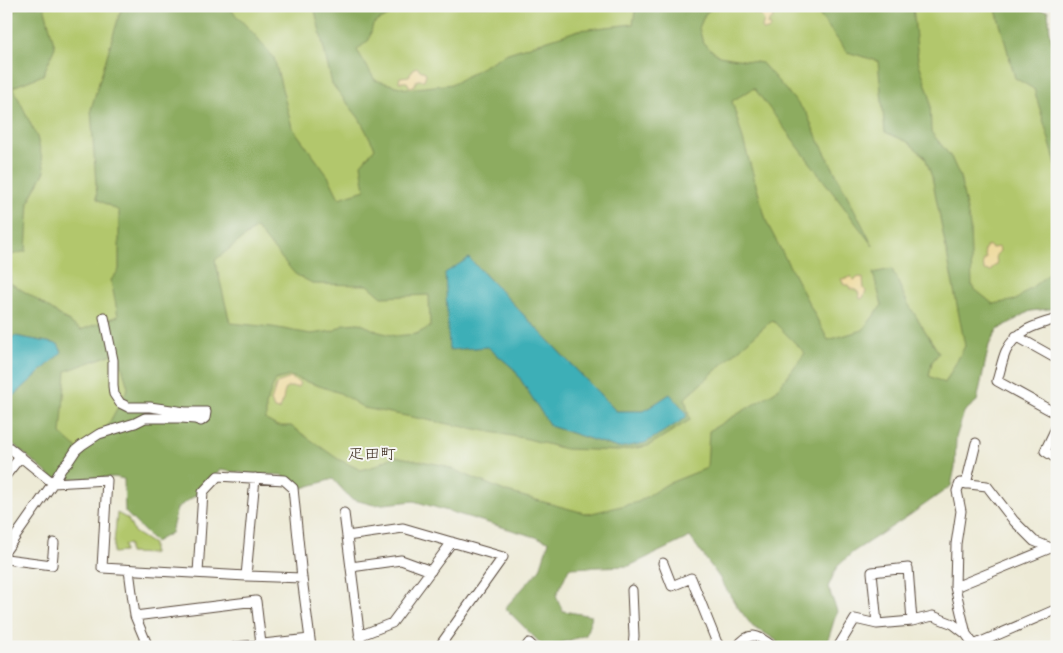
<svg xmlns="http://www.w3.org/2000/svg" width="1063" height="653" font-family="Mynerve,'Klee One',sans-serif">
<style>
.green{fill:#b2c76c;stroke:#767845}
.forest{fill:#8dac60;stroke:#646b3f;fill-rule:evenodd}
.sand{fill:#eeda9e;stroke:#94825e}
.water{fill:#3eafb7;stroke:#3c6c6a}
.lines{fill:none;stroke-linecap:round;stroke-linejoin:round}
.minor-casing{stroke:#56473a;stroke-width:11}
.minor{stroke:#fff;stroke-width:9}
.labels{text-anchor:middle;stroke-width:4;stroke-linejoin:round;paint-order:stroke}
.neighbourhood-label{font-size:16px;fill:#3b2a1e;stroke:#f6f6f2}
</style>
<rect width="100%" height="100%" fill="#f6f6f2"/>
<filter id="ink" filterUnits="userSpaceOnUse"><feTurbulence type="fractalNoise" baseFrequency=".02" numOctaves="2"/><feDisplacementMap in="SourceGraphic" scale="10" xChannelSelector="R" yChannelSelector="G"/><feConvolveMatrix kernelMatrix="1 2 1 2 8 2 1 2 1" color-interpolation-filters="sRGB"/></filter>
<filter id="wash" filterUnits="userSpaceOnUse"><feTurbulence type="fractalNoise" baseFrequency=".0096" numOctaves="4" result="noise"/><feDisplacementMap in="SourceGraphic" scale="20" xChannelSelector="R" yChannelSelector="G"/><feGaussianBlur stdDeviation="1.12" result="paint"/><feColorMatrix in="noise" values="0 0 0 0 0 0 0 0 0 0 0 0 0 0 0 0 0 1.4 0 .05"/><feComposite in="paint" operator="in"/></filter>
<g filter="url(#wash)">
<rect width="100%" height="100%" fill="#edead6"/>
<path class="green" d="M6 6H1022L1023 8 1048 11 1050 33 1057 59V308L1030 311 997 330 989 345 981 379 626 556 260 455 59 478 6 439V256L27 222 29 201 45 171 6 91Z
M117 513 128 519 134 532 153 544V554L129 553V544L124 545V552L113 553Z"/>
<path class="forest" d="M21 6H44L55 47 43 75 13 87 37 137 45 171 29 201 26 251 11 255 10 283 30 295 81 330 118 316 111 280 119 270V211L97 199 91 109 122 6H231L232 11 255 35 274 58 292 127 328 176 339 198 365 190 361 164 375 148 359 118 332 84 314 6H406L373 24 369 40 357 50 375 80 407 89 453 84 505 54 579 30 633 24 636 6H714L705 14 699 28 703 43 719 56 762 63 807 114 815 133 873 246 754 88 732 101 767 223 828 340 863 330 882 305 873 273 892 269 907 302 939 353 932 362 929 376 945 383 965 346 932 177 925 157 908 142 885 132 878 61 847 52 815 9 804 6H913L918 60 930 97 931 132 951 157 960 177 970 226 972 287 993 304 1016 300 1057 267V308L1030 311 997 330 989 345 977 401 964 412 956 438 955 467 951 486 910 515 853 552 837 567 828 587 837 611 828 640 832 647H776L777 641 763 632 753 627 736 605 719 577 690 537 629 566 569 568 556 596 563 611 592 616 586 635 549 647H544L505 608 540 569 549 541 414 501 374 505 351 499 333 479 299 489 282 475 250 474 220 470 196 495 177 508 171 533 155 542 125 512 124 479 115 477 55 480 6 438V403L62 352 58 344 15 336 6 340V18ZM256 228 295 274 314 284 368 285 382 297 429 295 430 327 416 334 395 336 379 332 359 323 345 324 333 331 311 334 272 327 230 323 215 260ZM469 258 616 411H644L670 394 618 448 550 426 514 369 488 347 449 350ZM772 320 805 353 776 391 709 431 707 468 667 484 638 502 588 514 507 492 442 465 394 456 375 466 361 470 338 459 291 426H277L266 420V405L275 380 290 376 340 393 364 408 528 439 565 449 618 451 648 446 690 420 685 398ZM118 352 128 388 106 429 79 450 61 434 66 371Z
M995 6H1022L1023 8 1048 11 1050 33 1057 59V172L1055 160 1034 89 1015 78Z"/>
<path class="sand" d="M752 6C758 6 764 7 770 8L773 19 769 21 768 25 771 26 770 29 764 31 762 28 764 20 760 15 752 12 751 8Z
M417 67 420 70 425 72 426 74 424 80H417L414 86 410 87 407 82H399L400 77 409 76 414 68Z
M988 245 992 248 999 247 1000 251 996 255 997 265 993 267 991 271 984 270 983 261 986 259 984 250Z
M850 276 854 280 859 277 863 278 864 289 866 291 863 298 860 299C859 292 858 290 851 289L848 285H844L841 279 848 278Z
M291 378 300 383 298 387H287C282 394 285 402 279 410L274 409 271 401 277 383Z"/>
<path class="water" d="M469 258 616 411H644L670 394 686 412V418L645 443 618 448 550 426 514 369 488 347 449 350 445 273Z
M15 336 58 344 62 352 6 403V340Z"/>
</g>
<g filter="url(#ink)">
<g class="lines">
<defs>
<path id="minor" d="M1056 6 1057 19
M1057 319C1035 325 1017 330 1006 351 1002 360 1000 372 997 381L1057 414
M1016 336 1057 359
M1057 426 1045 451 1057 459
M6 445 53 483 107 480 102 568 246 576 302 578
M6 475 21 456
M966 484 976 443
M344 513 361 647
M347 536 403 528 503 557 439 647
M6 550 53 483 62 468 68 462 76 450 82 445 99 434 135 423 145 418H181L195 419 201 421 205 418 206 412H185L150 407H128L120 403 114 394 113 386V360L104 317
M6 559 52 565 54 543
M663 563 672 586 691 578 717 643 721 647
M351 567 401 560 431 571
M129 570 135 616 148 647
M198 573 203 492 218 476 284 480 293 488 302 578 311 647
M246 576 255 478
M955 587 1053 547
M632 590 634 636 633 647
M135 616 256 601 261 644
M877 624 872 572 908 568 912 621
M966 634 955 587 956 544 961 511 957 491 960 483 987 486 1014 521 1034 541 1051 548H1057
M359 636 392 623 452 542
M974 645 1057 609
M235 647 310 639
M526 647 529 643 533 647
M737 647C750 630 759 635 773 647
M838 647 855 619 877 624 912 621 933 616 953 624 966 634 974 645V647"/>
</defs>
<use href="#minor" class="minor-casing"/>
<use href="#minor" class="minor"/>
</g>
</g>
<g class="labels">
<g class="neighbourhood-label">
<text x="372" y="459">疋田町</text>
</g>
</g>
<rect width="1063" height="653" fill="none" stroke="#f6f6f2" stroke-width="25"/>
</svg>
